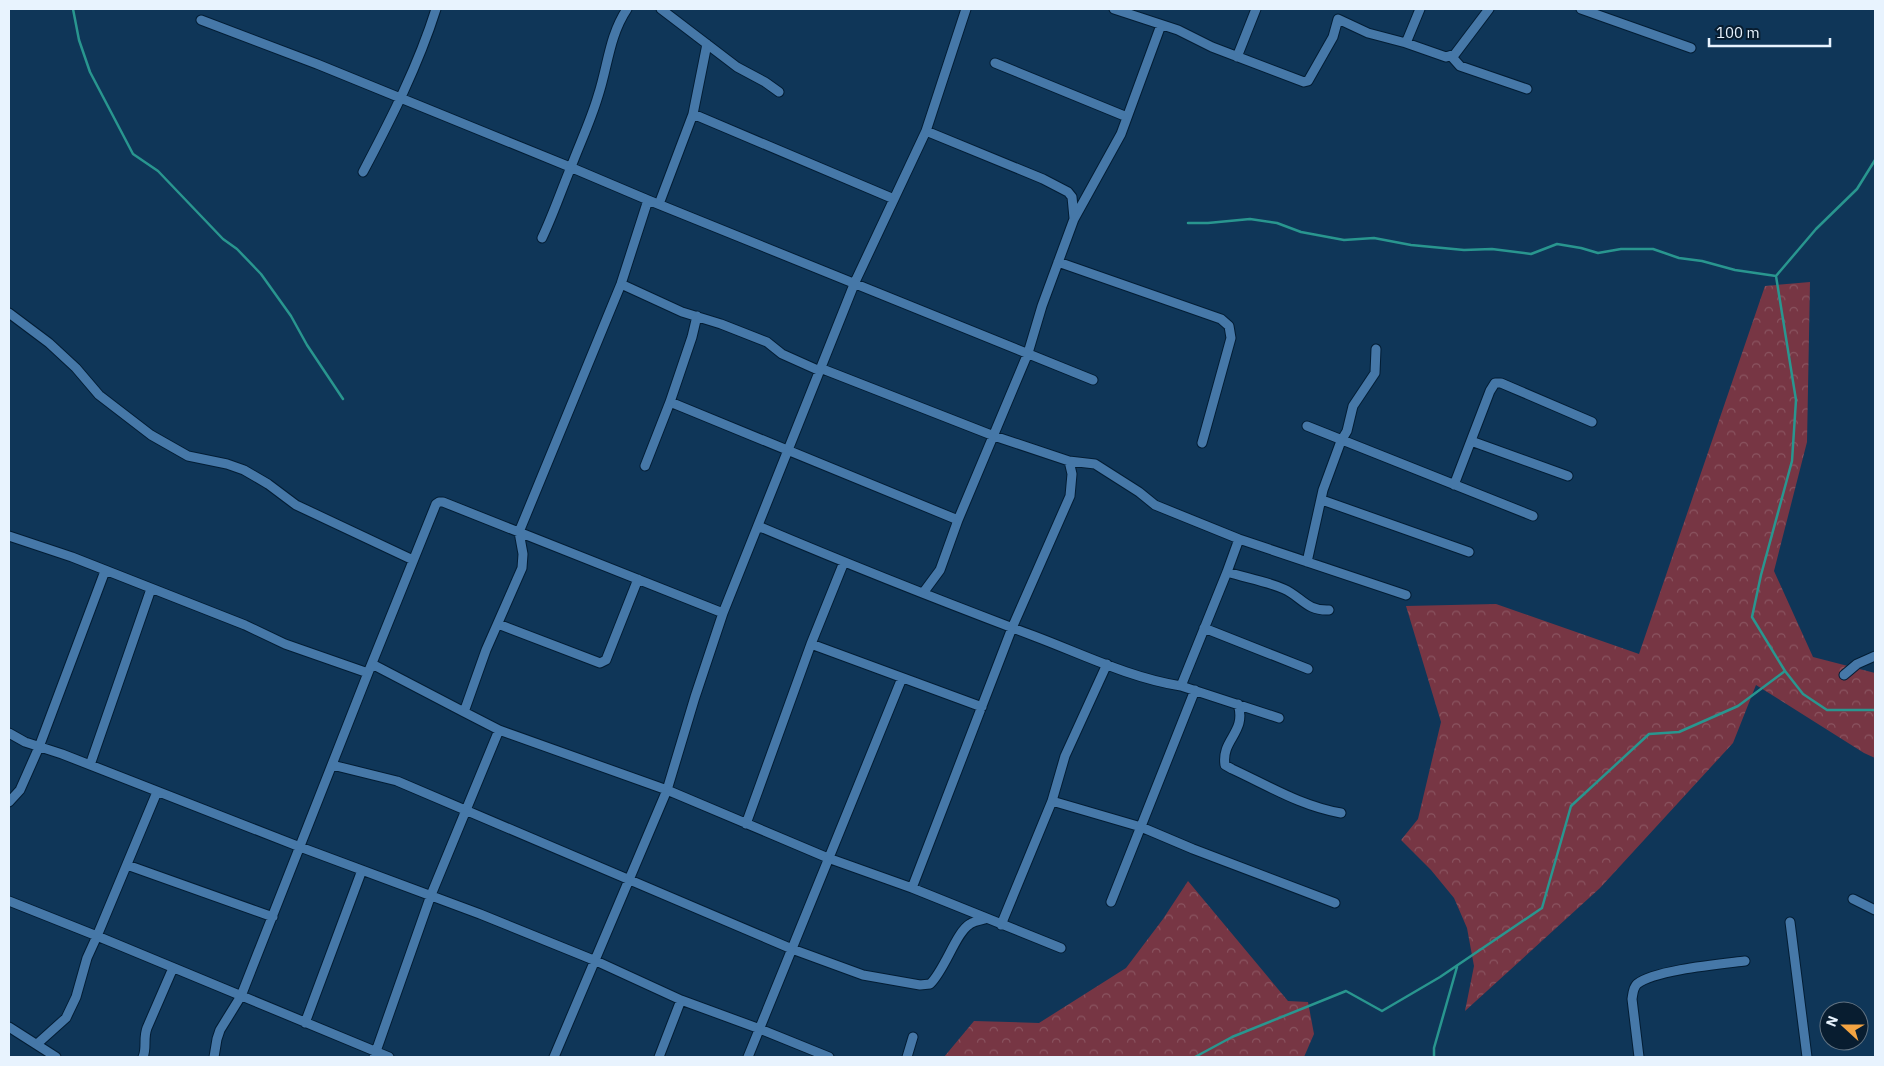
<svg xmlns="http://www.w3.org/2000/svg" width="1884" height="1066" font-family="'IBM Plex Sans',sans-serif">
<style>
.forest{fill:url(#forest-crowns)}
.lines{fill:none;stroke-linecap:round;stroke-linejoin:round}
.stream{stroke:#29968f;stroke-width:2.5}
.minor-casing{stroke:#031d34;stroke-width:11}
.minor{stroke:#4678a8;stroke-width:9}
</style>
<defs>
<pattern id="forest-crowns" width="20" height="18" patternUnits="userSpaceOnUse" patternTransform="scale(1.25)"><rect width="20" height="18" fill="#773644"/><path d="M2 6a3 3 0 1 1 6 0M12 15a3 3 0 1 1 6 0" fill="none" stroke="#8a5460"/></pattern>
</defs>
<rect width="100%" height="100%" fill="#0f3658"/>
<path class="forest" d="M1810 282 1807 442 1774 571 1813 657 1875 673V758L1864 753 1756 685 1733 743 1600 888 1465 1011 1474 966 1467 928 1454 898 1431 870 1401 840 1418 819 1441 722 1406 606 1496 604 1639 654 1765 286Z
M1188 881 1288 1001 1308 1002 1314 1034 1304 1057H944L974 1021 1039 1023 1126 968 1163 919Z"/>
<g class="lines">
<path class="stream" d="M73 9 79 40 90 72 133 154 158 171 223 239 237 249 261 274 291 316 307 345 343 399
M1875 160 1857 189 1816 229 1776 276 1796 400 1792 461 1761 575 1752 617 1785 671 1803 694 1827 710H1875
M1188 223H1208L1250 219 1277 223 1301 232 1344 240 1374 238 1411 245 1464 250 1492 249 1531 254 1557 244 1581 248 1598 253 1621 249H1653L1679 258 1702 261 1735 270 1776 276
M1195 1057 1232 1037 1346 991 1382 1011 1440 977 1542 908 1571 806 1649 734 1679 732 1738 706 1785 671
M1434 1057V1048L1457 967"/>
<defs>
<path id="minor" d="M661 9 737 67 765 82 779 92
M966 9 926 131 855 282 723 613 695 697 667 790 828 858 912 888 1061 948
M1114 9 1178 30 1212 47 1304 82 1308 81 1333 37 1338 19 1368 33 1406 43 1446 57 1455 54 1489 9
M1581 9 1691 48
M201 20 317 64 570 167 648 200 1093 380
M1406 43 1420 9
M1237 57 1256 9
M1452 57 1460 66 1527 89
M995 63 1127 117
M693 114 894 199
M926 131 1043 179 1068 192 1072 197 1074 218
M363 172C391 119 418 66 436 9
M659 204 693 114 707 44
M542 238C553 215 561 191 571 167 580 143 591 120 598 96 608 66 609 36 627 9
M1058 262 1221 319 1229 326 1231 338 1202 443
M621 284 682 312 721 324 767 342 782 354 820 371
M9 313 49 343 76 368 99 395 151 435 188 456 227 464 244 470 268 484 296 505 413 560
M697 316 692 337 670 402 958 520
M820 368 994 436 1069 461 1095 464 1139 492 1155 505 1239 539 1406 595
M1307 426 1533 516
M1471 441 1568 476
M645 466 670 402
M1454 485 1490 391 1495 383H1501L1592 422
M1322 500 1469 552
M758 526C850 565 941 601 1034 636 1082 654 1130 678 1181 686
M9 536 72 557 245 625 285 644 368 673
M1239 539 1227 572 1181 686 1279 718
M1307 562 1323 490 1341 441 1347 431 1353 406 1375 373 1376 349
M1227 572C1246 578 1266 581 1284 589 1302 597 1306 611 1329 610
M923 593 940 570 958 520 1028 353 1042 306 1074 219 1121 134 1161 25
M498 624 600 663 606 660 638 579
M1204 628 1308 669
M811 644 982 707
M372 664 464 712
M1844 675 1857 664 1875 656
M1238 704C1247 733 1221 739 1225 765L1232 769C1269 786 1301 806 1341 813
M499 730 667 790 554 1057
M9 733 25 742 62 754 300 847 480 914 596 961 681 1000 760 1029 829 1057
M90 765 151 589
M332 765 397 781 792 949 863 975 920 985 930 984C945 970 956 932 970 924 974 921 981 920 985 919
M157 792 97 936 389 1057
M1052 801 1141 827 1193 849 1335 903
M9 802 20 790 39 747 105 571
M746 824 811 644 844 562
M127 865 273 917
M912 888 1012 628 1070 496 1072 474 1069 461
M1853 899 1875 910
M9 901 97 936 87 958 76 997 66 1018 37 1044
M1111 902 1195 690
M1790 922 1807 1057
M1001 925 1052 801 1065 756 1107 664
M305 1023 362 870
M9 1027 56 1057
M143 1057C147 1048 143 1038 147 1028L173 968
M214 1057 217 1039 220 1030 241 996 368 673 436 504 439 502H443L723 613
M374 1057 431 895 499 730 464 712 486 650 522 568 523 554 519 532 621 284 648 200
M659 1057 681 1000
M748 1057 902 678
M907 1057 913 1037
M1639 1057 1632 999C1633 993 1633 988 1637 984 1654 970 1721 964 1745 961"/>
</defs>
<use href="#minor" class="minor-casing"/>
<use href="#minor" class="minor"/>
</g>
<rect width="1884" height="1066" fill="none" stroke="#e8f3fe" stroke-width="20"/>
<g transform="translate(1844 1026) rotate(291)"><circle r="24" fill="#081d30" stroke="#627382"/>
<path d="M0-4L9 19L0 12L-9 19Z" fill="#f3a442"/>
<text y="-8" font-size="14" font-weight="bold" text-anchor="middle" fill="#e8f3fe">N</text>
</g>
<path d="M1709 38v8h121v-8" fill="none" stroke="#e8f3fe" stroke-width="2.5"/>
<text x="1716" y="38" font-size="15" fill="#e8f3fe" stroke="#081d30" stroke-width="4" paint-order="stroke">100 m</text>
</svg>
